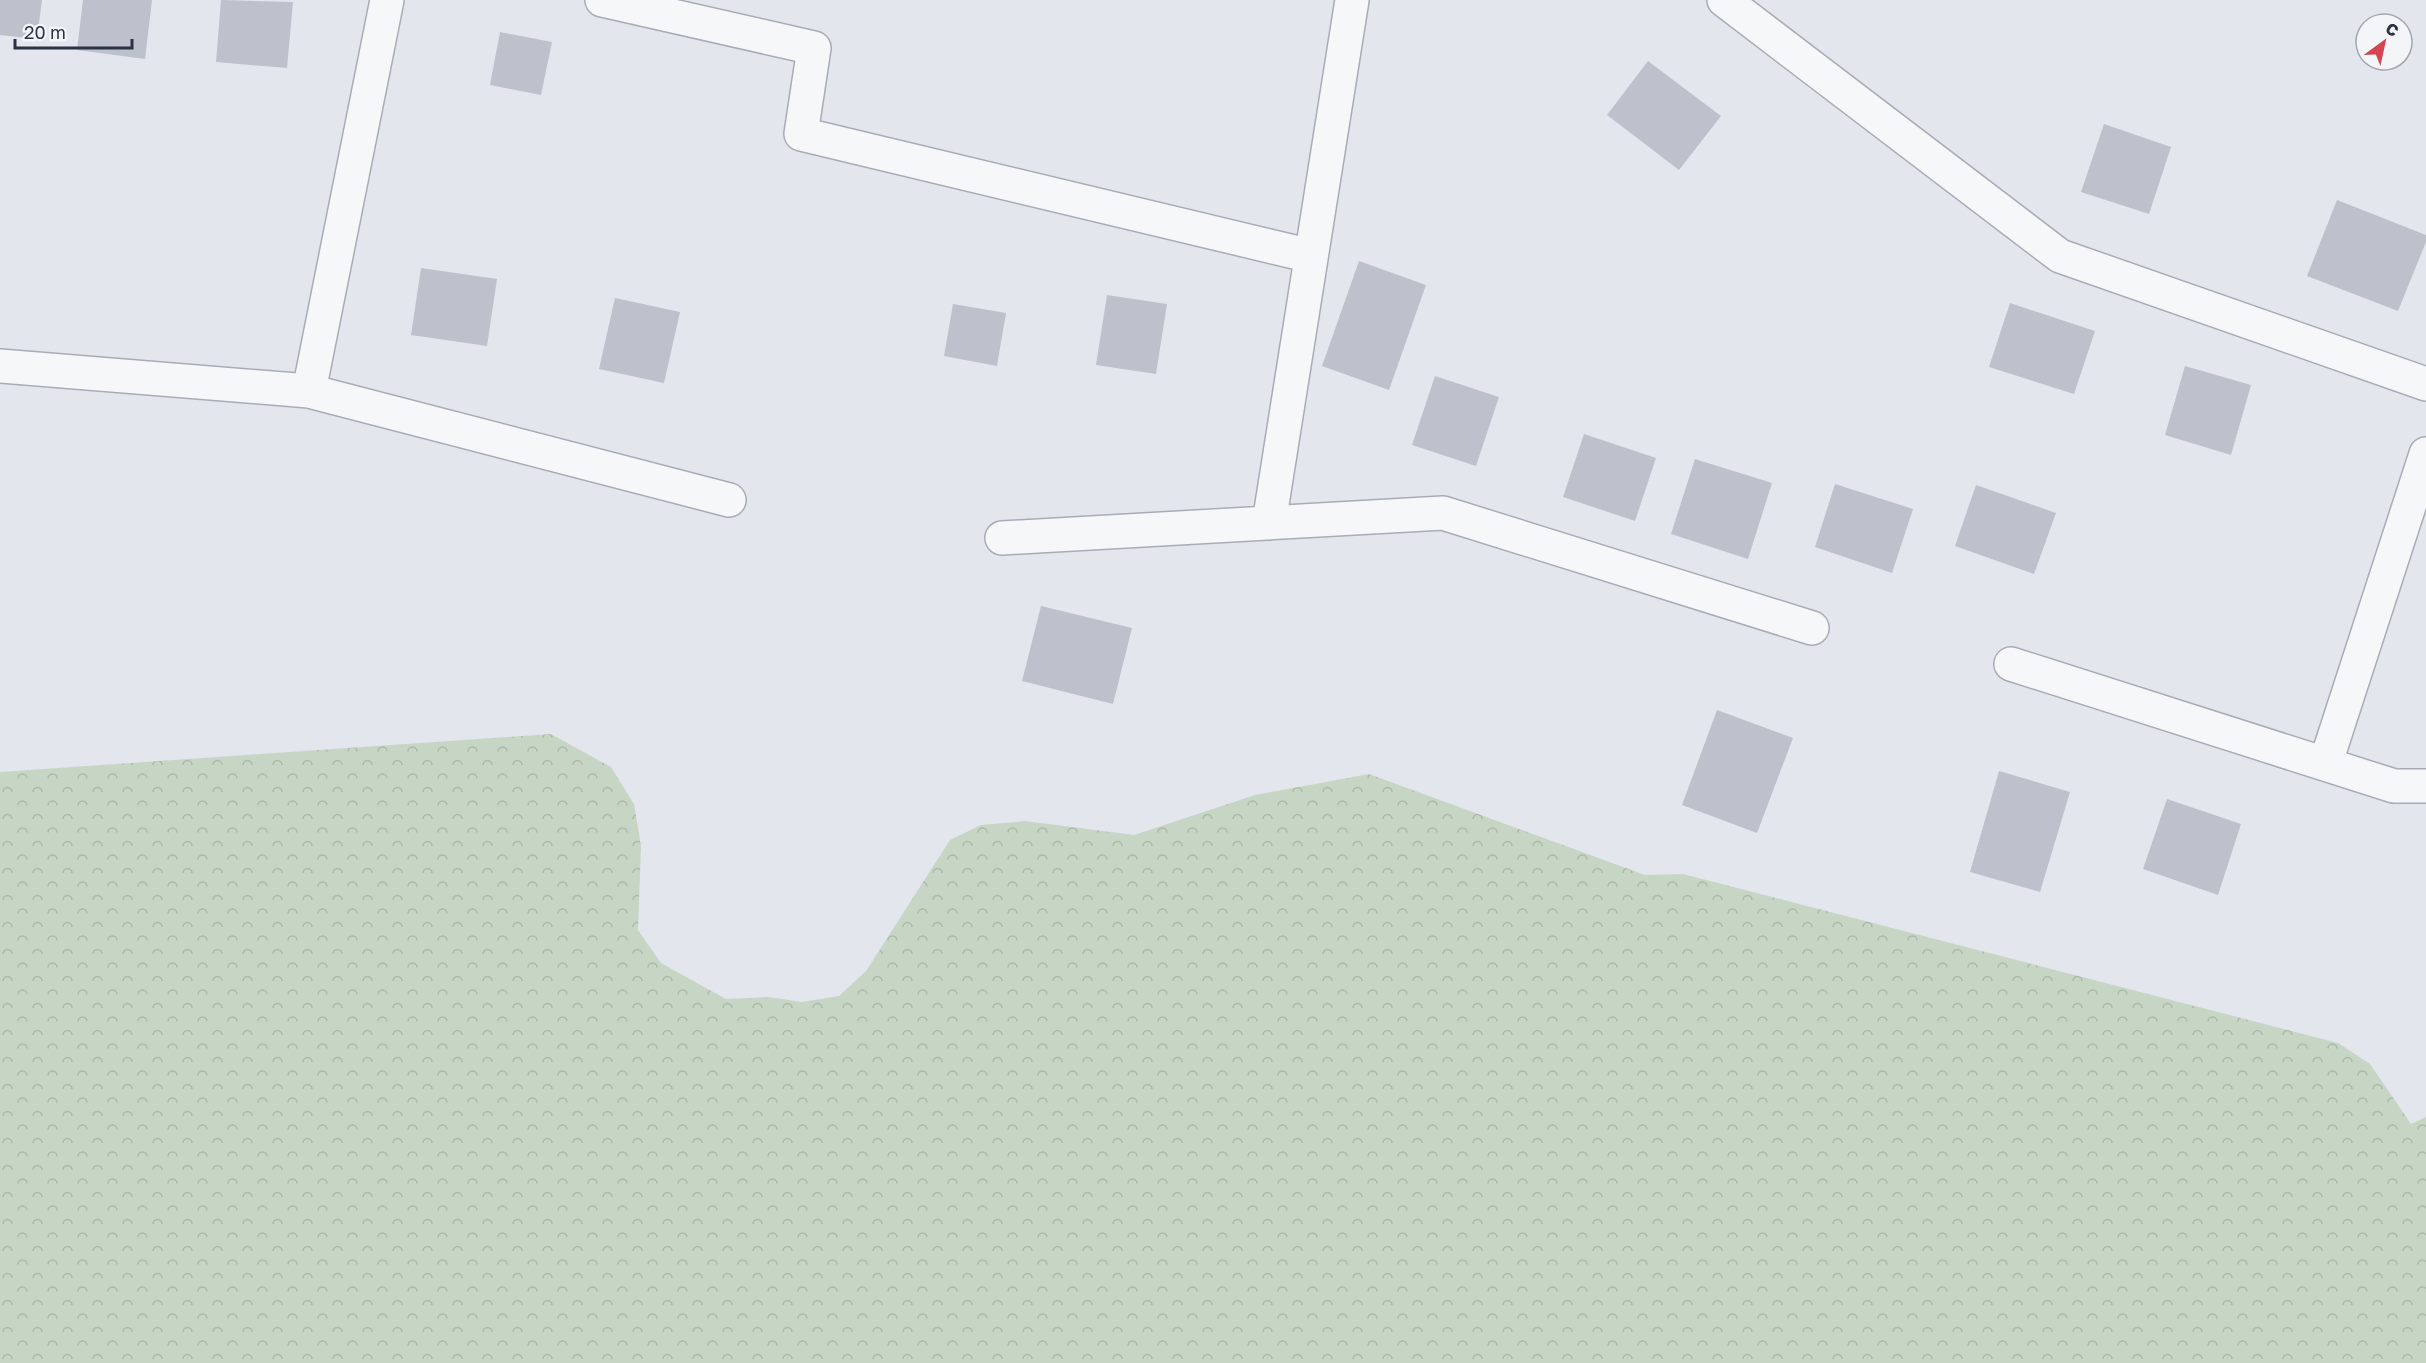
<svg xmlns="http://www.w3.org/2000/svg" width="2426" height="1363" font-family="'Golos Text',sans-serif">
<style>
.forest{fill:url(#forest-crowns)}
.building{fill:#bdc1cc}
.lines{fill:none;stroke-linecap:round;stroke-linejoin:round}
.minor-casing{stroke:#a8acb7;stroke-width:36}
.minor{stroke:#f6f7f9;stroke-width:33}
</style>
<defs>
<pattern id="forest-crowns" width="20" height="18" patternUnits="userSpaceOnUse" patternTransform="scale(1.5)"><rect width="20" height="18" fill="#c7d6c4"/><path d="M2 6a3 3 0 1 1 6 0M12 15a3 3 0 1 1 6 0" fill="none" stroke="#abb8aa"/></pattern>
</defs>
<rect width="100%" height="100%" fill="#e3e6ec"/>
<path class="forest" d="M551 734 611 767 634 804 641 846 638 930 661 963 726 999 768 997 802 1002 839 996 866 971 950 840 981 825 1025 821 1134 835 1255 795 1369 774 1645 875 1683 874 2338 1043 2370 1064 2411 1124 2426 1117V1363H0V772Z"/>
<path class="building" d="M0 0H42L37 39 0 35Z
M83 0H152L145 59 77 50Z
M221 0 293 2 287 68 216 62Z
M500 32 552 42 541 95 490 85Z
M1648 61 1721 116 1679 170 1607 115Z
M2104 124 2171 147 2149 214 2081 192Z
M2337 200 2426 235V242L2398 311 2307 276Z
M1359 261 1426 285 1389 390 1322 366Z
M421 268 497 279 487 346 411 335Z
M1107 295 1167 304 1156 374 1096 365Z
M615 298 680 312 664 383 599 369Z
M2010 303 2095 331 2074 394 1989 367Z
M953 304 1006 313 997 366 944 356Z
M2185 366 2251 385 2231 455 2165 435Z
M1435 376 1499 397 1476 466 1412 445Z
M1584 434 1656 458 1635 521 1563 497Z
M1695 459 1772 483 1748 559 1671 534Z
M1835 484 1913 509 1892 573 1815 547Z
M1976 485 2056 513 2034 574 1955 546Z
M1041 606 1132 628 1113 704 1022 681Z
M1717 710 1793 738 1757 833 1682 805Z
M1999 771 2070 792 2040 892 1970 872Z
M2167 799 2241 824 2218 895 2143 869Z"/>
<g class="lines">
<defs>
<path id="minor" d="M602 0 814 48 801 134 1311 256
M1724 0 2060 256 2426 384
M0 366 309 391 729 500
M309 391 387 0
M1269 523 1352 0
M1002 538 1443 513 1812 628
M2011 664 2394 786H2426
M2326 762 2426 454"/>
</defs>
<use href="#minor" class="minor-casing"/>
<use href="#minor" class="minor"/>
</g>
<g transform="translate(2384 42) rotate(33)"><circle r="28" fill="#f3f5f9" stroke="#a3a7b1" stroke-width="1.5"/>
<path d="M0-4.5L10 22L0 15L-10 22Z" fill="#d44552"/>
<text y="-9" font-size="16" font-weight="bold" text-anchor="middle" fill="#2a3245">С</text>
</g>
<path d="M15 39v9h117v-9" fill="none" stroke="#2a3245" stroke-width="3"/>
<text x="24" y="39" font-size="18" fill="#2a3245" stroke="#f3f5f9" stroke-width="4.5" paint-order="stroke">20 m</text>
</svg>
